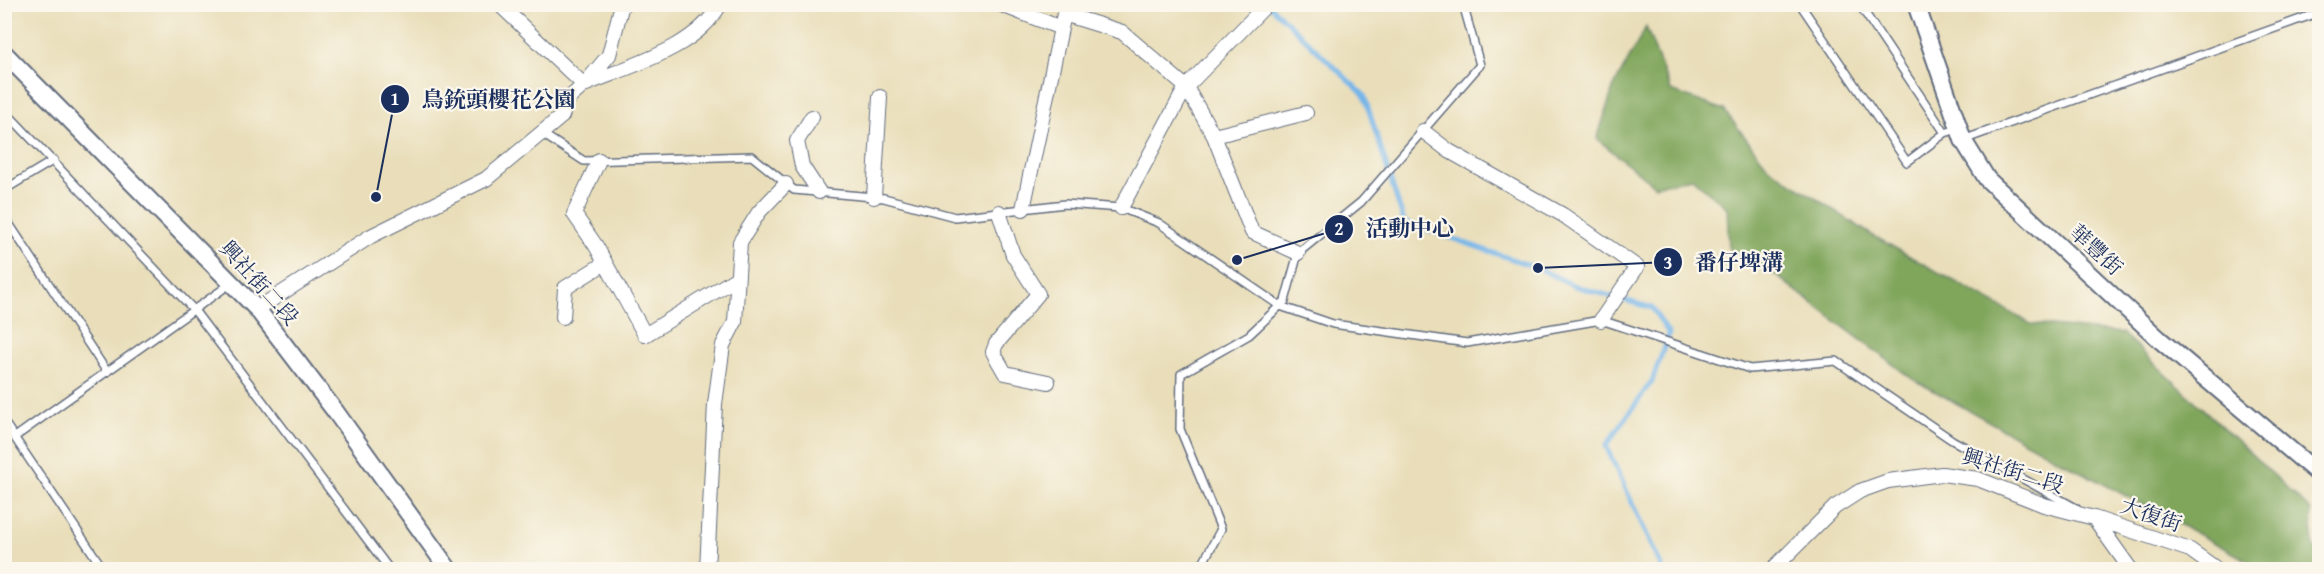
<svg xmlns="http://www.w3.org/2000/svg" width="2324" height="574" font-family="'Gentium Book Plus','Noto Serif TC',serif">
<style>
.forest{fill:#80a65c;stroke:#4e6a5d;stroke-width:1.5}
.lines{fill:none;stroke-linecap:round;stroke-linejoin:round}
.stream{stroke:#75b5e9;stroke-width:5}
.service-casing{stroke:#636c7e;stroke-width:10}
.minor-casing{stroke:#636c7e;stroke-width:16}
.tertiary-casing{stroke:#636c7e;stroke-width:20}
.service{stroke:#fff;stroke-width:7}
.minor{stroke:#fff;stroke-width:14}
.tertiary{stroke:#fff;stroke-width:16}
.labels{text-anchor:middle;stroke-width:4.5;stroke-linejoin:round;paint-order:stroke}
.street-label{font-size:21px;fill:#1b2f5e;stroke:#fbf7ec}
.leader{fill:none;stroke:#1b2f5e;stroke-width:2}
.callout-dot{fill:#1b2f5e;stroke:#fbf7ec;stroke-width:2}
.mark-label{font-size:18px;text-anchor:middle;font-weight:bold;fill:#fff}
.callout-label{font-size:22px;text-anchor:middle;font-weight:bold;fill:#1b2f5e;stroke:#fbf7ec;stroke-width:4.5;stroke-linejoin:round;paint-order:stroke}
</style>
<rect width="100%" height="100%" fill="#fbf7ec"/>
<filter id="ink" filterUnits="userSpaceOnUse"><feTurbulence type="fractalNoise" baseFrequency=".0167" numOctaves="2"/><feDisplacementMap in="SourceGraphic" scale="12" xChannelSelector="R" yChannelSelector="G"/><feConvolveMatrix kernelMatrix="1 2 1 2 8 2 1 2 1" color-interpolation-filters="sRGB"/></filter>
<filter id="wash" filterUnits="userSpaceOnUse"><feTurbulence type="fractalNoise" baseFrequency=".008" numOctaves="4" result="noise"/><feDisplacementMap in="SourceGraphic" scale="24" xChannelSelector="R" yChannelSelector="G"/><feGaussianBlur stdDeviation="1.35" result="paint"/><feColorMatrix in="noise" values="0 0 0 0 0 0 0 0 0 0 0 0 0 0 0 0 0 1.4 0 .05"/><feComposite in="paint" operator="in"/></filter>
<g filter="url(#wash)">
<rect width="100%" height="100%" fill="#e9deb9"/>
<path class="forest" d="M1646 27 1671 91 1724 110 1769 168 1872 235 2031 324 2122 333 2311 510 2313 547 2319 551V569H2263L2051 456 1911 378 1775 275 1729 249 1727 208 1692 178 1655 186 1597 139 1613 88Z"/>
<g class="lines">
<path class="stream" d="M1268 4 1364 95 1404 222 1538 268 1575 286 1652 308 1669 334 1652 381 1606 446 1663 570"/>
</g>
</g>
<g filter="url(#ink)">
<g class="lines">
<defs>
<path id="service" d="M1800 4 1907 162 1945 133 1957 129
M1859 4 1945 133
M4 110 194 310 390 570
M541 133 584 161 752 156 794 190 884 198 955 217 1065 204 1121 208 1159 223 1280 306 1333 324 1467 343 1601 320 1750 369 1836 361 1952 440 2076 508
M1963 140 2320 12
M4 190 54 160
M4 216 107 372
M4 422 104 570
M15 437 230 284
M1199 570 1221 529 1180 429 1181 374 1249 335 1285 301 1298 253 1361 202 1480 65 1463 4"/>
<path id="minor" d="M622 4 609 55 584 85C628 66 697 49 720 4
M999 4 1061 28
M812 117 797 141 802 166 819 192
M1423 131 1449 151 1563 215 1637 267 1601 320
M1214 136 1306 113
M599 160 574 214 596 246 645 335 737 278
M874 197 880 97
M1121 208 1186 87 1267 4
M1023 209 1064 14 1122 32 1186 87 1214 136 1252 232 1298 253
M999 212 1013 255 1038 294 996 344 993 352 1005 373 1048 382
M257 309 371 236 486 179 562 116 567 100 584 85 499 4
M563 317 565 288 605 263
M2094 518 2131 570
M707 570 715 404 723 345 735 322 740 242 759 212 786 184
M1772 570 1835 507 1860 491 1888 481 1942 474 1978 479 2044 505 2094 518 2190 550 2218 570"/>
<path id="tertiary" d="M1916 4 1963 140 1987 179 2159 339 2320 475
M4 53 257 309 335 411 449 570"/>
</defs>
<use href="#service" class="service-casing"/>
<use href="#minor" class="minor-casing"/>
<use href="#tertiary" class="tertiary-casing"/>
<use href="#service" class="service"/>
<use href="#minor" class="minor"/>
<use href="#tertiary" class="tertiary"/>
</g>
</g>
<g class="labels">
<g class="street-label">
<text transform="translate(2096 250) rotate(43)" y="7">華豐街</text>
<text transform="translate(259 283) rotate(48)" y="7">興社街二段</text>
<text transform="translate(2013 471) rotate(17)" y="7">興社街二段</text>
<text transform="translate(2151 515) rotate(19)" y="7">大復街</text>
</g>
</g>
<path class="leader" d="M376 197L395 99M1237 260L1339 229M1538 268L1668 262"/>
<g class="callout-dot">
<circle cx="376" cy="197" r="6"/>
<circle cx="1237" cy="260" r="6"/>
<circle cx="1538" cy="268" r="6"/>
<circle cx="395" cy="99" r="15"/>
<circle cx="1339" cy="229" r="15"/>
<circle cx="1668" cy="262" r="15"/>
</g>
<g class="mark-label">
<text x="395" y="105">1</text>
<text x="1339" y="235">2</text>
<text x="1668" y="269">3</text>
</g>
<g class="callout-label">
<text x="499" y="107">鳥銃頭櫻花公園</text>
<text x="1410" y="236">活動中心</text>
<text x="1739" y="270">番仔埤溝</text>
</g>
<rect width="2324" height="574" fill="none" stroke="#fbf7ec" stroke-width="24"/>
</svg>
